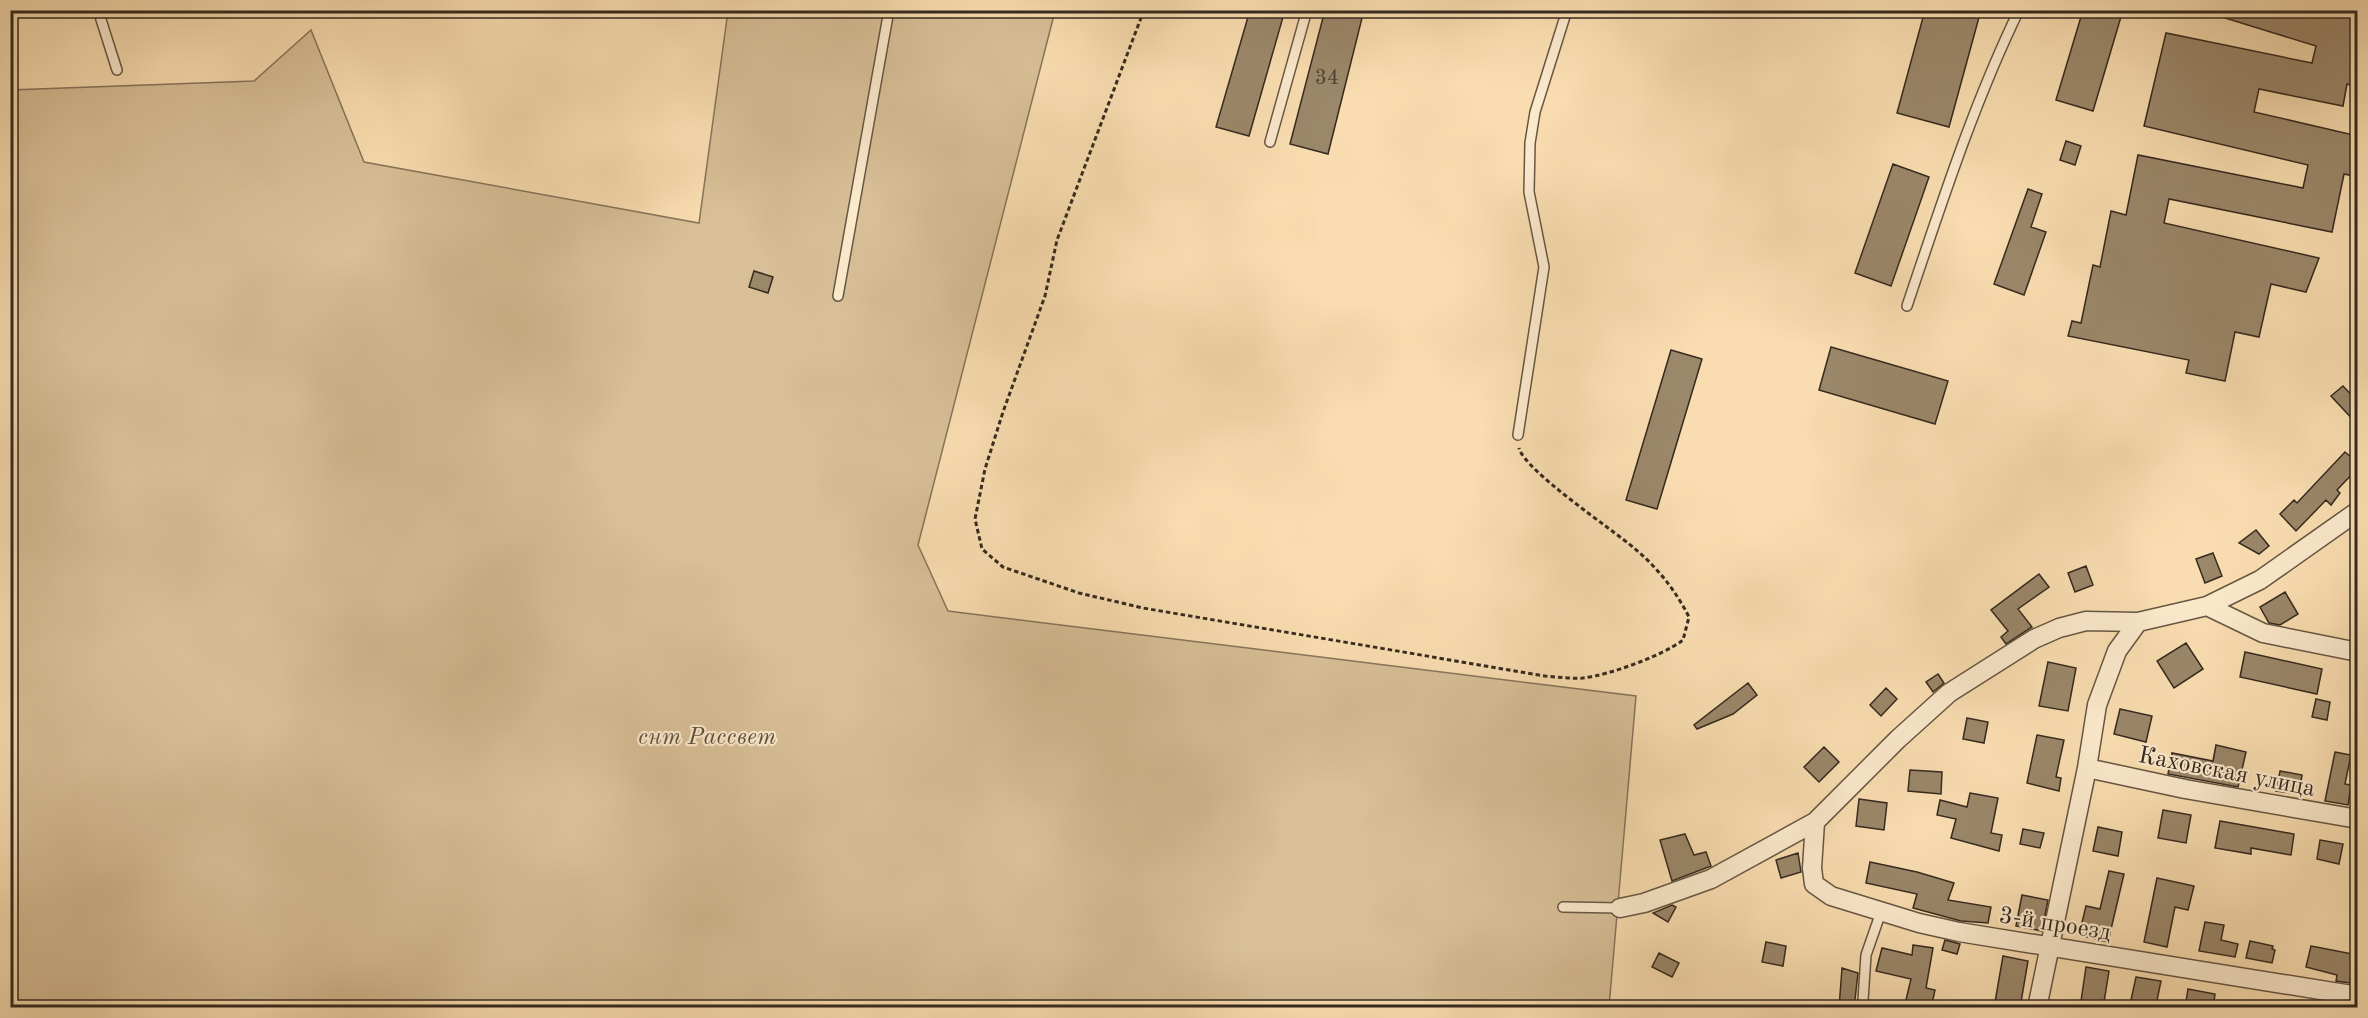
<svg xmlns="http://www.w3.org/2000/svg" width="2368" height="1018" font-family="'Old Standard TT',serif">
<style>
.green{fill:#d8bf97;stroke:#86745b;stroke-width:1.5}
.building{fill:#9b876a;stroke:#352a1f;stroke-width:1.5}
.lines{fill:none;stroke-linecap:round;stroke-linejoin:round}
.service-casing{stroke:#665743;stroke-width:12}
.minor-casing{stroke:#665743;stroke-width:21}
.path{stroke:#352a1f;stroke-width:3;stroke-dasharray:4.5 3;stroke-linecap:butt}
.service{stroke:#fbe9cc;stroke-width:9}
.minor{stroke:#fbe9cc;stroke-width:18}
.labels{text-anchor:middle;stroke-width:4.5;stroke-linejoin:round;paint-order:stroke}
.number-label{font-size:21px;fill:#4e4132}
.park-label{font-size:24px;font-style:italic;fill:#5e4f3d;stroke:#fbe9cc}
.street-label{font-size:24px;fill:#352a1f;stroke:#fbe9cc}
</style>
<rect width="100%" height="100%" fill="#f9ddb0"/>
<filter id="stains"><feTurbulence type="fractalNoise" baseFrequency=".00333" numOctaves="4"/><feColorMatrix values="0 0 0 0 .2 0 0 0 0 .09 0 0 0 0 .02 0 0 0 .5 -.17"/></filter>
<radialGradient id="worn" r=".72"><stop offset=".6" stop-color="#630" stop-opacity="0"/><stop offset="1" stop-color="#630" stop-opacity=".3"/></radialGradient>
<path class="green" d="M728 11H1055L918 545 948 611 1636 696 1609 1007H11L10 90 254 81 311 30 364 162 699 223Z"/>
<path class="building" d="M1250 10H1285L1249 136 1216 127Z
M1325 10H1364L1328 154 1290 144Z
M1925 10H1981L1949 127 1897 113Z
M2083 10H2123L2093 111 2056 100Z
M2212 10 2358 13V87L2347 84 2343 106 2259 89 2254 112 2358 136V177L2344 174 2332 232 2169 199 2164 223 2319 258 2306 292 2271 284 2259 337 2235 332 2225 381 2186 373 2189 360 2068 336 2072 321 2081 323 2093 265 2100 267 2111 211 2126 215 2138 155 2303 188 2308 165 2144 126 2166 33 2312 63 2316 46 2212 14Z
M2066 141 2081 146 2075 165 2060 160Z
M1893 164 1929 177 1891 286 1855 273Z
M2028 189 2042 194 2031 227 2046 232 2024 295 1994 284Z
M754 271 773 277 768 293 749 287Z
M1831 347 1948 381 1935 424 1819 390Z
M1671 350 1702 359 1657 509 1626 500Z
M2343 386 2358 402V425L2331 396Z
M2345 452 2358 463V468L2337 490 2340 493 2331 505 2326 500 2296 531 2280 514 2294 500 2297 503Z
M2256 530 2269 546 2259 554 2239 543Z
M2213 553 2222 576 2205 583 2196 559Z
M2086 566 2093 585 2075 592 2068 573Z
M2039 574 2049 587 2018 609 2032 627 2006 644 2001 637 2008 631 1991 610Z
M2285 592 2298 614 2280 625 2269 623 2260 607Z
M2186 643 2203 669 2174 688 2157 661Z
M2245 652 2322 669 2317 694 2240 677Z
M2048 662 2076 668 2068 711 2039 706Z
M1938 674 1944 683 1933 692 1926 682Z
M1748 683 1757 695 1733 714 1697 729 1694 725Z
M1886 688 1897 699 1881 716 1870 705Z
M2316 699 2330 702 2327 720 2312 717Z
M2120 709 2152 716 2146 742 2114 734Z
M1967 718 1988 722 1984 743 1963 739Z
M2037 735 2064 740 2056 777 2061 778 2059 791 2027 783Z
M2216 745 2246 752 2238 787 2168 774 2172 753 2213 761Z
M1824 747 1839 762 1819 782 1804 767Z
M2335 752 2351 755 2345 784 2351 785 2348 805 2325 801Z
M1910 770 1942 772 1941 794 1908 791Z
M2280 771 2302 775 2299 794 2276 791Z
M1970 793 1998 798 1991 833 2002 835 1999 851 1951 838 1956 819 1937 815 1940 800 1967 807Z
M1859 799 1887 803 1884 830 1856 826Z
M2163 810 2191 815 2186 843 2158 838Z
M2220 821 2294 834 2291 855 2251 848V854L2215 848Z
M2098 827 2122 832 2118 856 2093 851Z
M2023 829 2044 833 2040 848 2020 844Z
M1685 834 1694 855 1706 852 1711 866 1672 881 1660 840Z
M2320 840 2343 844 2339 864 2317 859Z
M1798 853 1801 872 1781 878 1776 860Z
M1870 862 1917 872 1954 883 1948 900 1991 907 1988 923 1961 921 1913 908 1917 894 1866 883Z
M2109 871 2124 874 2108 942 2079 935 2086 906 2100 909Z
M2157 878 2194 886 2188 910 2175 907 2167 947 2144 942Z
M2022 895 2048 900 2042 931 2016 926Z
M1672 905 1676 907 1668 922 1653 913Z
M2205 922 2224 925 2221 940 2238 944 2235 957 2199 951Z
M1945 940 1960 944 1957 954 1942 950Z
M2250 941 2273 946 2272 949 2275 950 2272 963 2246 958Z
M1766 942 1786 946 1783 966 1762 962Z
M1913 945 1933 948 1926 988 1935 990 1931 1008H1904L1911 979 1876 971 1882 948 1912 955Z
M2311 946 2358 955V979L2351 978 2350 983 2336 981 2337 975 2306 967Z
M1659 953 1679 963 1672 977 1652 967Z
M2003 956 2028 961 2020 1008H1994Z
M2086 967 2109 971 2103 1008H2080Z
M1842 968 1858 973 1854 1008H1839Z
M2136 977 2161 981 2156 1005 2131 1000Z
M2188 989 2215 994 2213 1008H2185Z"/>
<g class="lines">
<defs>
<path id="service" d="M98 10 117 70
M1270 142 1307 10
M838 296 889 10
M1907 306C1941 205 1973 105 2019 10
M1518 435 1544 267 1529 192 1530 143 1535 112 1567 10
M1563 907 1620 908
M1863 1000 1866 955 1881 912"/>
<path id="minor" d="M2207 606 2263 633 2358 652
M2087 768 2185 789 2358 819
M1815 822 1812 868 1814 884 1831 896 1919 923 1959 932 2358 996
M1620 908 1644 903 1711 879 1815 822 1898 739 1949 693 2034 639 2059 628 2086 621 2138 622 2207 606 2260 580 2358 511
M2037 1008 2087 768 2097 705 2117 651 2138 622"/>
</defs>
<use href="#service" class="service-casing"/>
<use href="#minor" class="minor-casing"/>
<path class="path" d="M1144 10 1057 240 1045 296 1003 412 985 469 975 519 982 549 1003 567 1079 593 1143 608 1545 676C1558 677 1571 679 1583 678 1609 675 1662 656 1683 640L1689 617C1676 591 1657 567 1634 548 1612 529 1525 471 1519 448"/>
<use href="#service" class="service"/>
<use href="#minor" class="minor"/>
</g>
<g class="labels">
<g class="number-label">
<text x="1327" y="84">34</text>
</g>
<g class="park-label">
<text x="707" y="744">снт Рассвет</text>
</g>
<g class="street-label">
<text transform="translate(2227 771) rotate(11)" y="8">Каховская улица</text>
<text transform="translate(2055 923) rotate(9)" y="8">3-й проезд</text>
</g>
</g>
<rect width="2368" height="1018" fill="none" stroke="#f9ddb0" stroke-width="36"/>
<rect x="12" y="12" width="2344" height="994" fill="none" stroke="#352a1f" stroke-width="3"/>
<rect x="18" y="18" width="2332" height="982" fill="none" stroke="#352a1f" stroke-width="1.5"/>
<rect width="100%" height="100%" filter="url(#stains)"/>
<rect width="100%" height="100%" fill="url(#worn)"/>
</svg>
